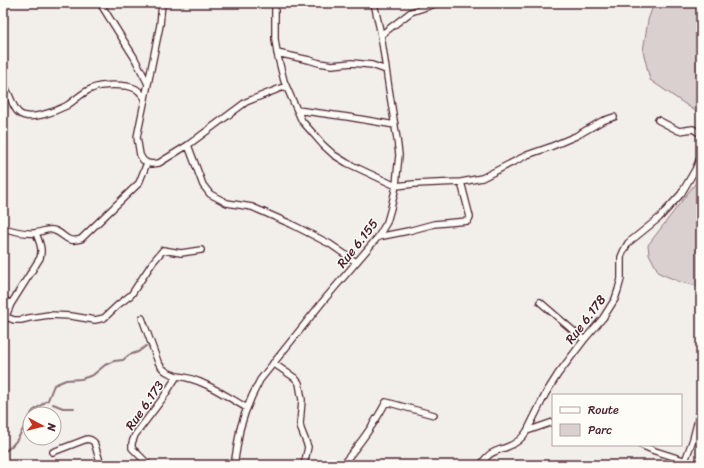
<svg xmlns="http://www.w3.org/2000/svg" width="704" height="468" font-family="Sriracha,sans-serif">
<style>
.green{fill:#d9d0cf;stroke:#92787d}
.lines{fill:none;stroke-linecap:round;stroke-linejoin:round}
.stream{stroke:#8b6f75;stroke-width:2}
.street-casing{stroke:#4a1f2b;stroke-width:8}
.street{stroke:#fdfcf7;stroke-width:5.5}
.labels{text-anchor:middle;stroke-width:3;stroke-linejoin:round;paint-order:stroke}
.street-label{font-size:13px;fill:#4a1f2b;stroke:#fdfcf7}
</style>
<rect width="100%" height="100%" fill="#f2efeb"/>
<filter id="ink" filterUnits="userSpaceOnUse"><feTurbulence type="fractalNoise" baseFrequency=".025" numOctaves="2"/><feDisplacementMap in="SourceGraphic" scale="8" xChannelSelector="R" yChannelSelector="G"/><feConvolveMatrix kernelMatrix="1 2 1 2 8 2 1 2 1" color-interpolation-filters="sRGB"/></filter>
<g filter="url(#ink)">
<path class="green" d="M654 3H701V115L650 80 643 51 648 20Z
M701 176V287L680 282 659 273 649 254 648 245Z"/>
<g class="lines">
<path class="stream" d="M53 404 63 408H74
M31 414 33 411 48 400 54 385 66 380 81 379 93 375 105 365 114 361 123 360 129 355 138 352 146 346
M3 452C18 445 22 429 30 416"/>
<defs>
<path id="street" d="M100 3 134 57 148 84 137 137 140 155 143 160 147 163 152 164 159 163 188 145 246 102 286 86
M275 3V39L277 53 284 81 291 97 302 121 310 130 323 145 334 155 347 163 396 186 414 184 461 182 482 178 527 155 550 147 576 136 602 121 614 117
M381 35 411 12 438 3
M277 53 309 60 319 63 332 65 352 63 372 65 386 70
M148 84 160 25 162 3
M3 87 6 89C11 96 12 107 19 113 29 122 56 111 66 106 75 101 81 93 91 89 100 84 127 84 136 89 140 91 142 95 145 98
M297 110 348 117 395 125
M658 120 679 131 693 129 701 134
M188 145 203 185 210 194 227 203 252 207 291 224 330 244 356 262
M3 228C13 231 24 234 34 233 41 233 46 228 53 230 65 233 65 244 81 239L139 183 147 163
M378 237 408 231 434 224 468 221 470 217 461 182
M3 299 11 304
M540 302 584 340
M6 317 14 320H21L29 318 49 315 71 316 95 320 104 318 119 304 131 295 153 262 163 250 181 253 201 250
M142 318 158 362C163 371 168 373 177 376L163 398 135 435 132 443V448L149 465
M3 323 11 304 40 258C43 248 39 242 36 233
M273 363 295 378 299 383 302 400 300 424 301 429 308 447 304 465
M177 376C201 378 226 396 247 408
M527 431 553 422
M641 445 655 451 699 465
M53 452 87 439 91 440 94 442 101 465
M685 461 693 439 701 408
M234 465 240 429 245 413 252 396 260 380 324 300 378 237 387 222 391 208 396 186 397 174 399 155 397 139 389 89 381 35 374 3
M342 465C359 445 374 425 386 402L434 415
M481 465C483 462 484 459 487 457 492 451 500 450 507 447 515 444 522 439 527 431L546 393 558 374 584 340 603 318 615 299 618 290 621 279V257L624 250 628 243 659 218 681 194 695 170 701 156"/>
</defs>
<use href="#street" class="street-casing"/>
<use href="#street" class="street"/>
</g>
</g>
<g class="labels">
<g class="street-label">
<text transform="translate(357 243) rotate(-52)" y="5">Rue 6.155</text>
<text transform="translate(585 319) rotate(-53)" y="5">Rue 6.178</text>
<text transform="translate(144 405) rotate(-55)" y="5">Rue 6.173</text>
</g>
</g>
<rect width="704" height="468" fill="none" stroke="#fdfcf7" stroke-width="16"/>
<rect x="8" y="8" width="688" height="452" fill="none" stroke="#4a1f2b" stroke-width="1.5" filter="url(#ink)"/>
<rect x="552" y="394" width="130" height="52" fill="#fdfcf7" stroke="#b5a4a5"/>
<rect x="560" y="407" width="20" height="6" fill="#fdfcf7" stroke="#b5a4a5"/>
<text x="588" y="414" font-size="12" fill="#4a1f2b">Route</text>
<rect x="560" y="424" width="20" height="12" fill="#d9d0cf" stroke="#b5a4a5"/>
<text x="588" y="434" font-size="12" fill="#4a1f2b">Parc</text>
<g transform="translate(42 426) rotate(97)"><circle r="19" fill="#fdfcf7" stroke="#b5a4a5"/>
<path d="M0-3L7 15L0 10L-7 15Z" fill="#c8321e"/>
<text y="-6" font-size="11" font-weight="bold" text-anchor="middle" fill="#4a1f2b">N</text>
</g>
</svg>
